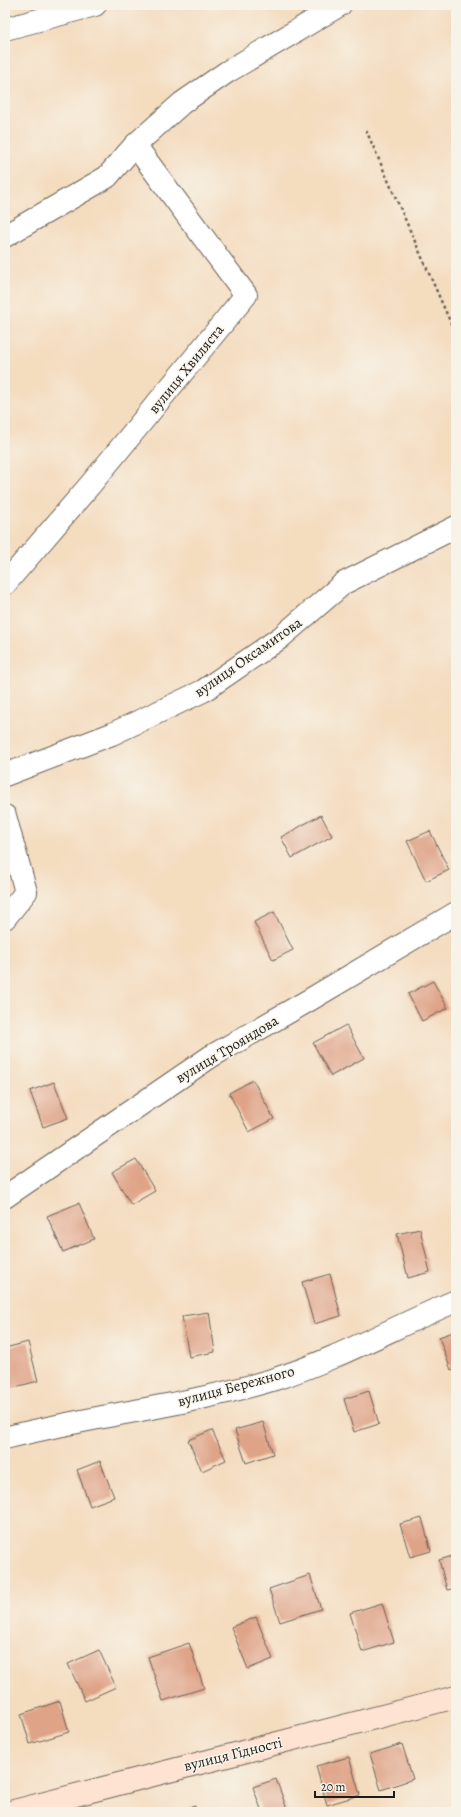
<svg xmlns="http://www.w3.org/2000/svg" width="461" height="1817" font-family="Alegreya,serif">
<style>
.building{fill:#dfa388}
.lines{fill:none;stroke-linecap:round;stroke-linejoin:round}
.street-casing{stroke:#685f55;stroke-width:24}
.secondary-casing{stroke:#685f55;stroke-width:24}
.path{stroke:#685f55;stroke-width:2.5;stroke-dasharray:3 3;stroke-linecap:butt}
.street{stroke:#fff;stroke-width:22}
.secondary{stroke:#fee3d2;stroke-width:22}
.labels{text-anchor:middle;stroke-width:3;stroke-linejoin:round;paint-order:stroke}
.street-label{font-size:15px;fill:#1c1c1c;stroke:#f7f3e8}
</style>
<rect width="100%" height="100%" fill="#f7f3e8"/>
<filter id="ink" filterUnits="userSpaceOnUse"><feTurbulence type="fractalNoise" baseFrequency=".025" numOctaves="2"/><feDisplacementMap in="SourceGraphic" scale="8" xChannelSelector="R" yChannelSelector="G"/><feConvolveMatrix kernelMatrix="1 2 1 2 8 2 1 2 1" color-interpolation-filters="sRGB"/></filter>
<filter id="wash" filterUnits="userSpaceOnUse"><feTurbulence type="fractalNoise" baseFrequency=".012" numOctaves="4" result="noise"/><feDisplacementMap in="SourceGraphic" scale="16" xChannelSelector="R" yChannelSelector="G"/><feGaussianBlur stdDeviation="0.9" result="paint"/><feColorMatrix in="noise" values="0 0 0 0 0 0 0 0 0 0 0 0 0 0 0 0 0 1.4 0 .05"/><feComposite in="paint" operator="in"/></filter>
<g filter="url(#wash)">
<rect width="100%" height="100%" fill="#f4dcbf"/>
<g id="blocks">
<path class="building" d="M321 815 332 836 292 858 281 837Z
M430 831 449 870 426 881 407 841Z
M274 912 293 950 273 960 254 922Z
M433 981 448 1008 422 1021 408 994Z
M346 1025 364 1058 331 1076 313 1043Z
M253 1080 274 1119 249 1132 229 1093Z
M54 1082 68 1118 43 1127 30 1091Z
M136 1159 155 1191 131 1205 112 1172Z
M79 1203 94 1239 63 1252 47 1216Z
M420 1229 430 1272 408 1278 397 1234Z
M330 1274 341 1316 314 1324 302 1282Z
M209 1312 215 1352 189 1357 182 1316Z
M456 1331V1368L451 1370 439 1337Z
M28 1342 38 1381 8 1389 5 1377V1348Z
M369 1391 379 1424 354 1432 344 1399Z
M263 1422 273 1454 246 1463 235 1430Z
M212 1430 226 1460 202 1471 188 1440Z
M100 1461 114 1497 90 1506 77 1470Z
M422 1518 431 1551 410 1557 400 1524Z
M456 1555V1588L447 1590 439 1560Z
M310 1575 321 1609 280 1622 269 1589Z
M382 1603 394 1642 362 1652 350 1613Z
M256 1617 273 1659 248 1669 231 1627Z
M189 1643 204 1688 163 1701 148 1657Z
M99 1650 116 1687 85 1701 68 1664Z
M60 1701 69 1732 30 1744 21 1714Z
M402 1744 413 1779 381 1790 370 1754Z
M349 1757 360 1795 327 1805 316 1766Z
M276 1779 288 1812H262L253 1787Z
M195 1806 196 1812H175Z"/>
</g>
</g>
<g filter="url(#ink)">
<use href="#blocks" fill-opacity="0" stroke="#685f55" stroke-width="1"/>
<g class="lines">
<defs>
<path id="street" d="M5 29 95 5
M5 236 107 177 135 145 182 103 227 72 340 5
M5 584 90 485 246 295 135 145
M5 775 112 734 203 691 280 638 344 583 456 527
M5 816 26 892 5 918
M5 1197 210 1057 306 1002 456 913
M5 1438C94 1415 187 1406 275 1379 338 1359 396 1326 456 1301"/>
<path id="secondary" d="M10 1812 456 1697"/>
</defs>
<use href="#street" class="street-casing"/>
<use href="#secondary" class="secondary-casing"/>
<path class="path" d="M366 130 456 335"/>
<use href="#street" class="street"/>
<use href="#secondary" class="secondary"/>
</g>
</g>
<g class="labels">
<g class="street-label">
<text transform="translate(186 369) rotate(-51)" y="5">вулиця Хвиляста</text>
<text transform="translate(248 657) rotate(-35)" y="5">вулиця Оксамитова</text>
<text transform="translate(227 1049) rotate(-31)" y="5">вулиця Трояндова</text>
<text transform="translate(236 1386) rotate(-15)" y="5">вулиця Бережного</text>
<text transform="translate(233 1754) rotate(-14)" y="5">вулиця Гідності</text>
</g>
</g>
<rect width="461" height="1817" fill="none" stroke="#f7f3e8" stroke-width="20"/>
<path d="M315 1791v6h79v-6" fill="none" stroke="#1c1c1c" stroke-width="2"/>
<text x="321" y="1791" font-size="12" fill="#1c1c1c" stroke="#f7f3e8" stroke-width="3" paint-order="stroke">20 m</text>
</svg>
